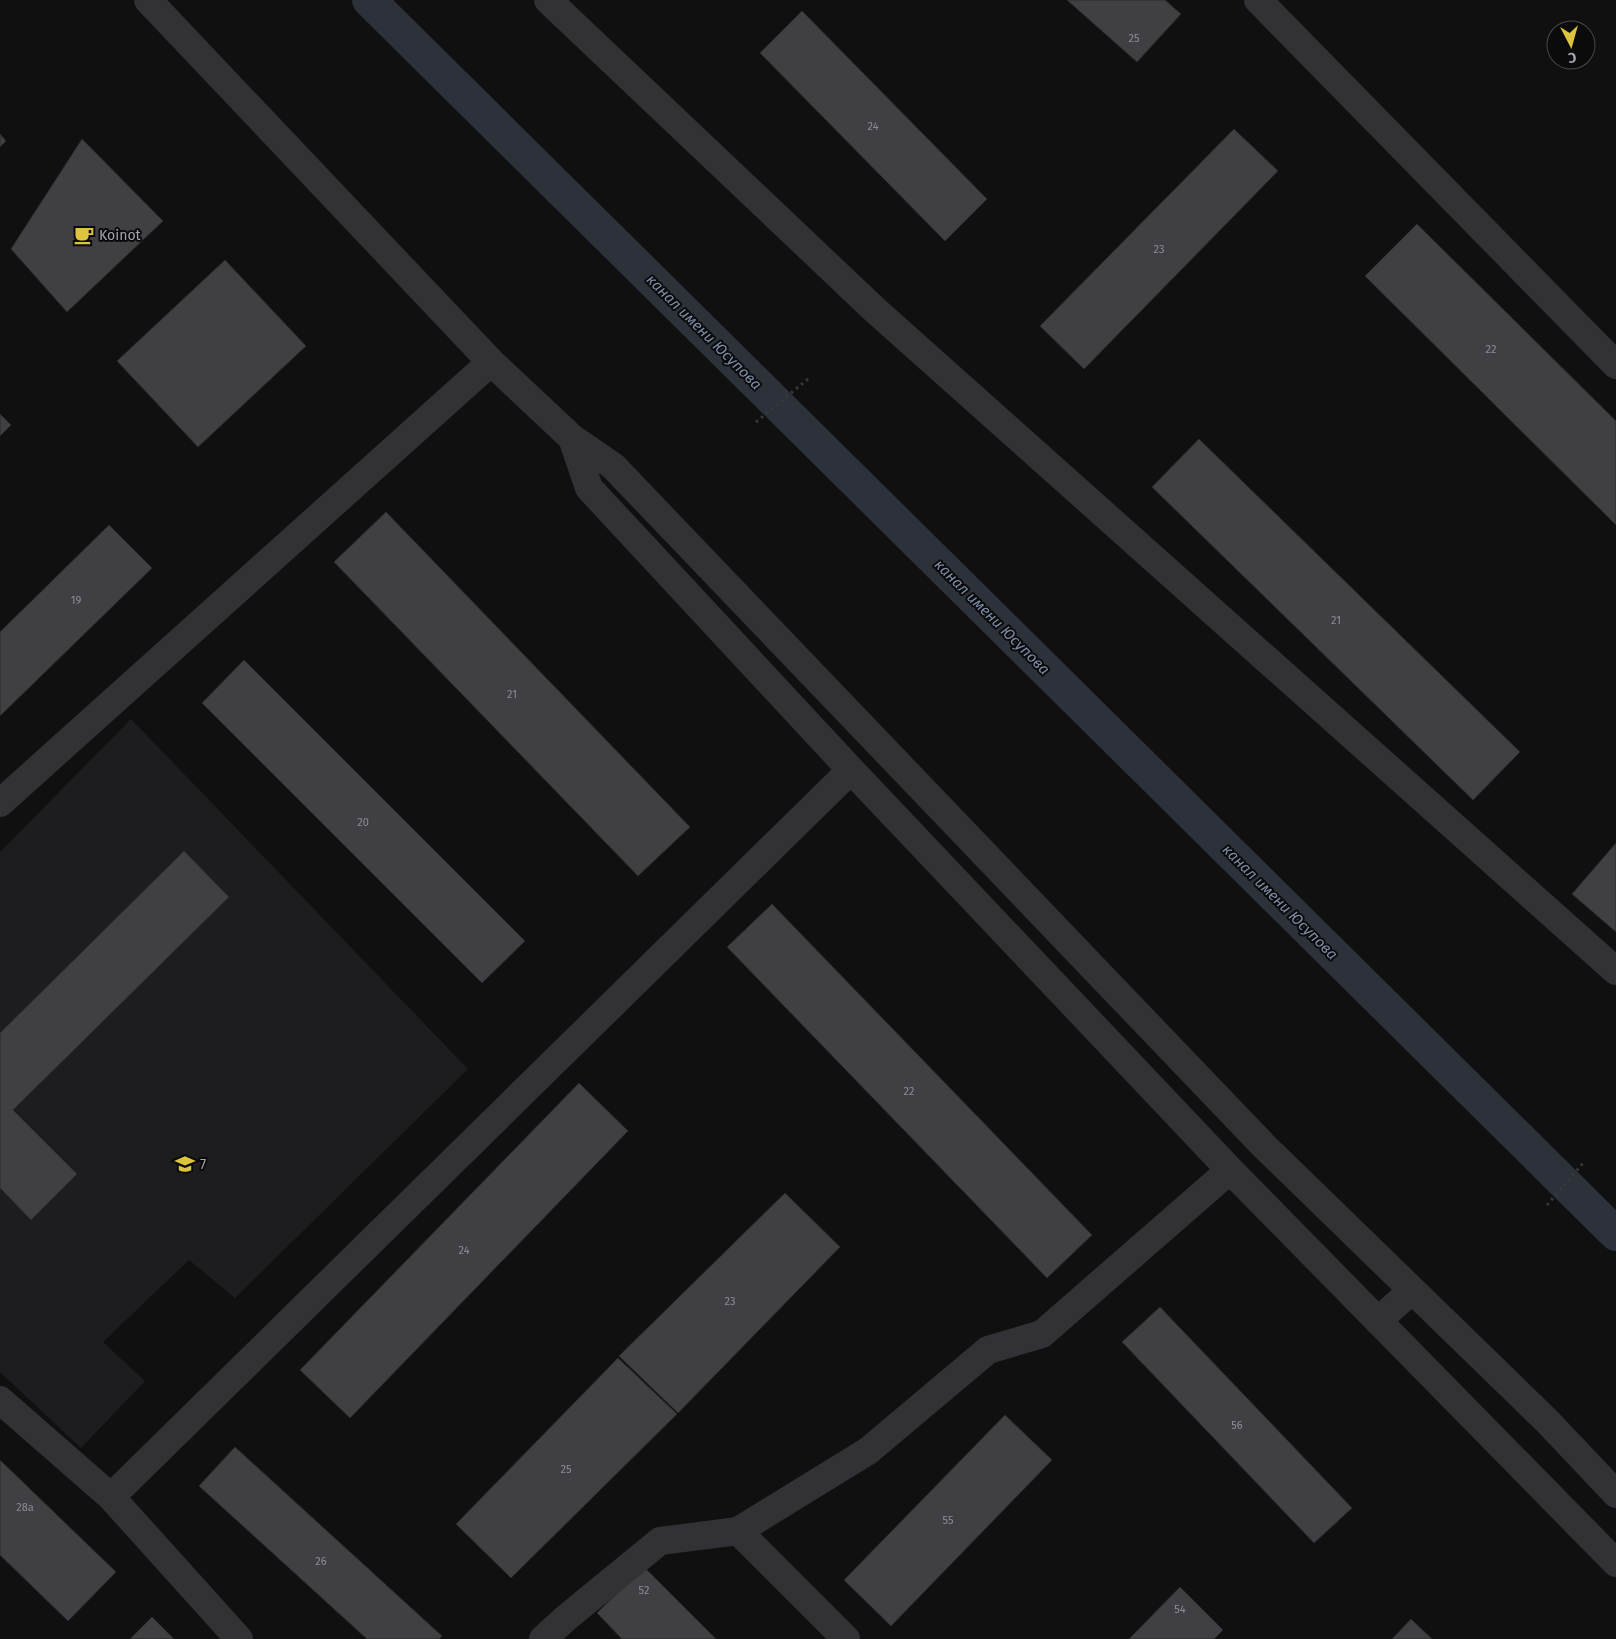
<svg xmlns="http://www.w3.org/2000/svg" width="1616" height="1639" font-family="'Fira Sans',sans-serif">
<style>
.built{fill:#1d1c1e}
.lines{fill:none;stroke-linecap:round;stroke-linejoin:round}
.canal{stroke:#2d323a;stroke-width:34}
.building{fill:#404044;stroke:#2b2a2d}
.path{stroke:#38383d;stroke-width:3;stroke-dasharray:2.5 4;stroke-linecap:butt}
.minor{stroke:#323236;stroke-width:28}
.labels{text-anchor:middle;stroke-width:4;stroke-linejoin:round;paint-order:stroke}
.number-label{font-size:11px;fill:#8a8c96}
.poi-label{font-size:14px;fill:#a3a5b1;stroke:#0b0b0c;text-anchor:start}
.water-label{font-size:15px;font-style:italic;fill:#7d8ca8;stroke:#0b0b0c}
</style>
<rect width="100%" height="100%" fill="#101011"/>
<path class="built" d="M131 719 468 1069 235 1298 189 1260 103 1342 145 1381 81 1448 0 1372V852Z"/>
<g class="lines">
<path class="canal" d="M369 0 1616 1234"/>
</g>
<path class="building" d="M1067 0H1165L1181 14 1137 62Z
M802 11 987 199 945 241 760 53Z
M1234 129 1278 171 1084 369 1040 326Z
M0 134 6 141 0 147Z
M82 139 163 221 67 312 11 249Z
M1417 224 1616 421V525L1365 276Z
M225 260 306 346 198 447 117 361Z
M0 414 11 425 0 436Z
M1199 439 1520 752 1473 800 1152 487Z
M386 512 690 827 638 876 334 562Z
M109 525 152 568 0 716V632Z
M244 660 525 941 482 983 202 703Z
M1616 843V932L1572 894Z
M184 851 229 897 13 1110 77 1174 31 1220 0 1188V1033Z
M772 904 1092 1235 1047 1278 727 947Z
M579 1083 628 1131 350 1418 300 1370Z
M785 1193 840 1247 678 1413 619 1356Z
M1160 1307 1352 1508 1314 1543 1122 1342Z
M618 1358 677 1414 511 1578 456 1524Z
M1005 1415 1052 1460 891 1626 844 1580Z
M235 1447 442 1636 439 1639H367L199 1486Z
M0 1460 116 1572 68 1621 0 1555Z
M644 1567 716 1639H622L597 1613Z
M1180 1587 1223 1630 1214 1639H1129Z
M152 1617 174 1639H130Z
M1411 1619 1432 1639H1392Z"/>
<g class="lines">
<path class="path" d="M756 422 808 379
M1547 1205 1584 1162"/>
<path class="minor" d="M148 0 491 362 572 438 613 466 1264 1146 1547 1421 1616 1494
M548 0 875 310 1616 971
M1258 0 1616 365
M572 438 589 488 851 770 1230 1170 1616 1563
M0 803 491 362
M1378 1321 1412 1290
M0 1400 111 1497 851 770
M111 1497 239 1639
M738 1531 846 1639
M543 1639 566 1618 660 1541 738 1531 868 1451 988 1350 1042 1334 1230 1170"/>
</g>
<defs>
<symbol id="cafe-bare" viewBox="-9 -9 18 18"><path d="M-5.5-4.5H6V0H3Q3 3.5 0 3.5H-2.5Q-5.5 3.5-5.5 0ZM3-3.2v2h1.7v-2ZM-6 4.5H4V6H-6Z" fill="#dcc43e" stroke="#0b0b0c" stroke-width="2.5" paint-order="stroke"/></symbol>
<symbol id="school-bare" viewBox="-9 -9 18 18"><path d="M0-5L7-2L0 1L-7-2ZM-4 1L0 2.5L4 1V4Q0 6-4 4Z" fill="#dcc43e" stroke="#0b0b0c" stroke-width="2.5" paint-order="stroke"/></symbol>
</defs>
<g fill-rule="evenodd">
<use href="#cafe-bare" x="70" y="221" width="28" height="28"/>
<use href="#school-bare" x="171" y="1150" width="28" height="28"/>
</g>
<g class="labels">
<g class="number-label">
<text x="1134" y="42">25</text>
<text x="873" y="130">24</text>
<text x="1159" y="253">23</text>
<text x="1491" y="353">22</text>
<text x="76" y="604">19</text>
<text x="1336" y="624">21</text>
<text x="512" y="698">21</text>
<text x="363" y="826">20</text>
<text x="909" y="1095">22</text>
<text x="464" y="1254">24</text>
<text x="730" y="1305">23</text>
<text x="1237" y="1429">56</text>
<text x="566" y="1473">25</text>
<text x="25" y="1511">28а</text>
<text x="948" y="1524">55</text>
<text x="321" y="1565">26</text>
<text x="644" y="1594">52</text>
<text x="1180" y="1613">54</text>
</g>
<g class="poi-label">
<text x="99" y="240">Koinot</text>
<text x="200" y="1169">7</text>
</g>
<g class="water-label">
<text transform="translate(704 332) rotate(45)" y="5">канал имени Юсупова</text>
<text transform="translate(992 617) rotate(45)" y="5">канал имени Юсупова</text>
<text transform="translate(1280 902) rotate(45)" y="5">канал имени Юсупова</text>
</g>
</g>
<g transform="translate(1571 45) rotate(174)"><circle r="24" fill="#0b0b0c" stroke="#48494e"/>
<path d="M0-4L9 19L0 12L-9 19Z" fill="#dcc43e"/>
<text y="-8" font-size="14" font-weight="bold" text-anchor="middle" fill="#a3a5b1">С</text>
</g>
</svg>
